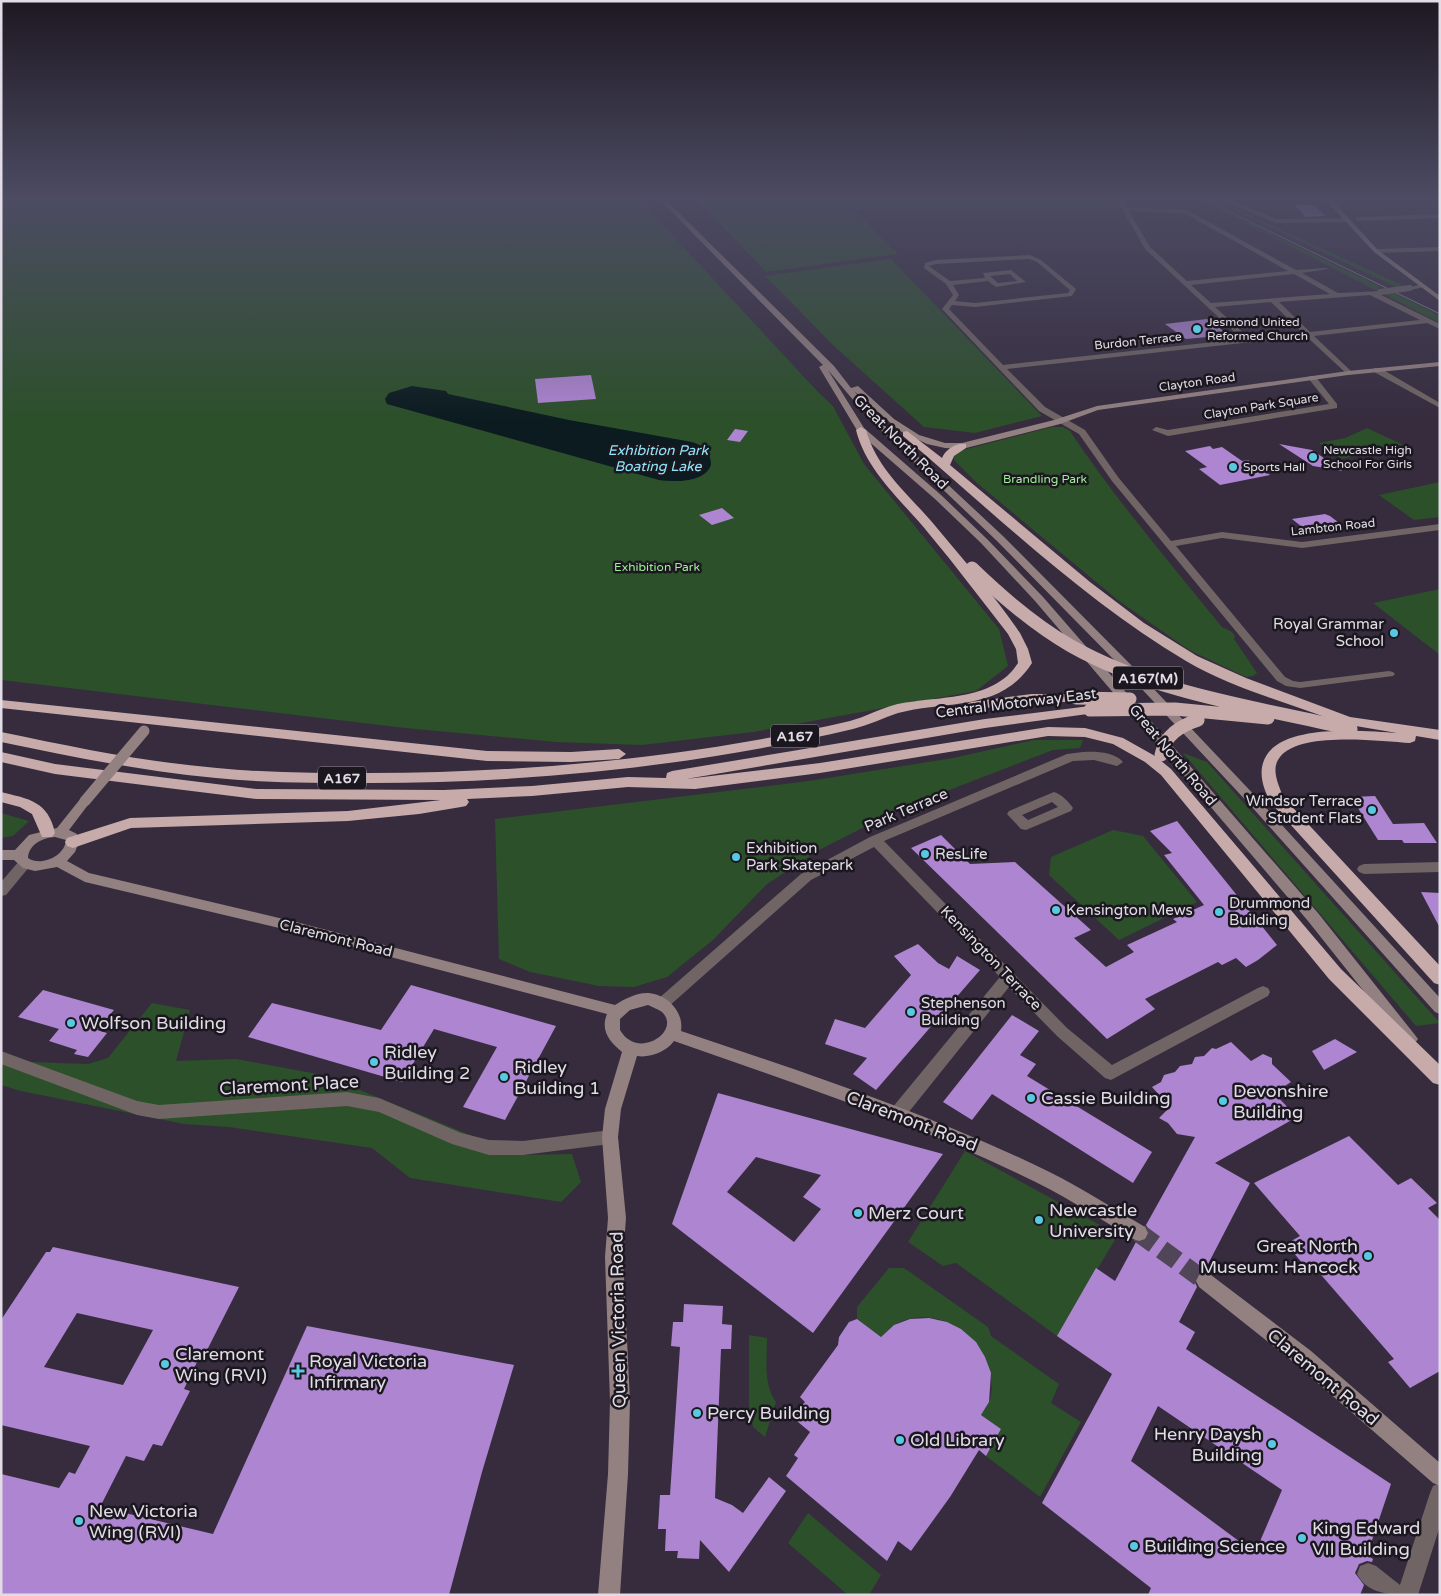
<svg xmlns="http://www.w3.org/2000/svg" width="1441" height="1596" font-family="'Varela Round',sans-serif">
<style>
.green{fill:#2c502a}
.water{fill:#0b1b1f}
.building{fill:#ad85d0;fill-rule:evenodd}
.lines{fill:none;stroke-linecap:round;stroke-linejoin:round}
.secondary-tunnel{stroke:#504657;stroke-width:19;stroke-dasharray:19 9;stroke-linecap:butt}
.street{fill:#706564;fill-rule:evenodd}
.secondary{fill:#938181;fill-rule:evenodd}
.highway{fill:#c7abab;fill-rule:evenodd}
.tram{stroke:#8e8694;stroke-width:1}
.street-bridge{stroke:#706564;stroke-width:6}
.secondary-bridge{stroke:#938181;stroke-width:11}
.highway-bridge{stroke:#c7abab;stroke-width:13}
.poi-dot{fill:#57c9e2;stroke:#1b171f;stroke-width:2}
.labels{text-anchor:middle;stroke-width:5;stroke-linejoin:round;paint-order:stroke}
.far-poi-label{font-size:12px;fill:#e2dce7;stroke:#1b171f;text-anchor:start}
.far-street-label{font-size:12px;fill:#e2dce7;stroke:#1b171f}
.far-park-label{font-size:12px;fill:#9df196;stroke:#1b171f}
.far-water-label{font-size:14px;font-style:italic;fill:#91e6fb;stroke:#1b171f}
.shield{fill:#1b171f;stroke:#a6a1ab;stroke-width:1}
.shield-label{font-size:14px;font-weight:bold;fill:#e2dce7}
.street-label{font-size:15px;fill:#e2dce7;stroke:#1b171f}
.poi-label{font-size:15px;fill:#e2dce7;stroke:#1b171f;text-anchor:start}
.near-poi-label{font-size:18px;fill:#e2dce7;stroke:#1b171f;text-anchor:start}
.near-street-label{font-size:18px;fill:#e2dce7;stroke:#1b171f}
</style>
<rect width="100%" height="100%" fill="#362c3e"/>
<path class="green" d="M1 198H638L818 392 833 406 864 464 999 629 1008 666 976 691 753 732 642 745 556 742 405 728 1 680Z
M708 198H1112L1118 209 854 210 898 254 766 272 696 199Z
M1209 198H1212L1404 286 1396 287Z
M1199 199 1377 285 1380 288 1375 290Z
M891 259 1042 416 975 433 924 427 834 346 765 276Z
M1393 292 1440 316V323L1382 293Z
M1052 427H1063L1070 431C1116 500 1170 563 1222 627L1232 632 1235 636 1234 639 1257 673 1253 676 1246 677 1189 650 1119 601 977 483 954 460 953 456 959 451Z
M1367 428 1412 449 1394 455 1384 450 1341 459 1319 443 1345 438Z
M1440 482V517L1414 520 1379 495Z
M1440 589V655L1373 603Z
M1034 740H1083L1080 748 1053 750 900 809 821 849 767 884 713 940 667 977 634 987 599 986 530 972 499 959 495 819 809 781 953 758Z
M1183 753 1207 762 1440 1023 1416 1026Z
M1 813 29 821 13 836 1 838Z
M1113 830 1143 836 1197 902 1119 940 1049 875 1051 857Z
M152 1003 190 1010 176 1061 236 1059 323 1075 519 1155 572 1154 581 1182 561 1202 410 1178 372 1148 229 1127 184 1124 21 1091 1 1085V1061L88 1064 108 1058Z
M965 1151 1118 1235 1057 1336 956 1263 943 1266 908 1242Z
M889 1268H904L988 1327 991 1336 1059 1384 1051 1403 1081 1422 1040 1497 986 1456 1001 1429 981 1415C983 1411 987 1406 989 1402 994 1390 991 1375 987 1364 973 1329 932 1305 896 1324 890 1327 886 1333 881 1337L857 1319V1307Z
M749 1335 767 1338C767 1359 763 1384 776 1402L765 1437 753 1427 749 1405Z
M808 1513 881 1575 869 1595H848L788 1543Z"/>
<path class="water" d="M412 386 446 391 448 394 569 420 692 442C704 446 711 452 711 465 704 483 675 482 659 480L387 404 385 399 389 393Z"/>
<path class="building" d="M1294 204 1315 205 1325 216 1305 217Z
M1207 319 1229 335 1186 339 1165 324Z
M591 375 596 399 538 403 535 379Z
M735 429 748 431 740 442 727 440Z
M1279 444 1312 450 1343 471 1313 466Z
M1210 446 1213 449 1222 447 1242 461 1248 460 1270 475 1220 485 1199 469 1207 467 1185 451Z
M722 508 734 518 712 525 699 515Z
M1325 514 1330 516 1343 526 1307 531 1292 519Z
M1375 796 1393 824 1424 823 1437 843H1404L1402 840H1378L1351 797Z
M1177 821 1277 945 1258 960 1246 967 1236 958 1222 965 1218 962 1145 999 1155 1009 1107 1039 911 848 941 835 970 864 1015 862 1091 930 1074 938 1106 967 1134 952 1127 945 1177 922 1173 919 1204 905 1164 855 1172 853 1150 831Z
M1421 892 1440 893V928Z
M918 944 938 963 949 969 957 956 980 970 876 1090 853 1074 867 1058 825 1044 835 1019 865 1028 911 975 894 956Z
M411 985 556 1026 505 1120 463 1107 497 1047 434 1029 402 1082 248 1037 272 1003 381 1030Z
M43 990 114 1010 97 1030 107 1033 88 1057 74 1054 77 1050 49 1041 59 1029 18 1017Z
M1012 1015 1039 1031 1020 1055 1036 1064 1027 1076 1152 1152 1133 1183 992 1094 972 1120 943 1102Z
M1335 1039 1357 1052 1324 1070 1312 1051Z
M1231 1042 1251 1061 1263 1054 1272 1058V1064L1291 1082 1274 1093 1297 1117 1215 1163 1250 1183 1205 1270 1197 1274 1194 1280 1197 1287 1179 1322 1195 1332 1186 1349 1391 1484 1367 1555 1373 1559 1372 1562 1367 1561 1359 1564 1355 1573 1364 1585 1360 1595H1148L1151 1588 1042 1503 1112 1374 1057 1336 1096 1268 1115 1281 1136 1242 1147 1240 1150 1232 1146 1225 1195 1137 1177 1134 1168 1123 1159 1118 1170 1107 1152 1087 1161 1082 1164 1075 1175 1072 1180 1066 1192 1064 1195 1057 1204 1056 1212 1048 1216 1049ZM1158 1406 1282 1490 1255 1553 1131 1461Z
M718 1093 943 1154 813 1333 672 1224ZM756 1157 821 1175 803 1197 821 1209 794 1242 727 1192Z
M1349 1136 1398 1185 1411 1178 1437 1203 1428 1208 1440 1220V1371L1410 1388 1388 1362 1394 1359 1316 1269 1310 1272 1286 1244 1300 1236 1254 1183Z
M53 1247 239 1287 201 1362 198 1360 184 1389 190 1391 162 1446 153 1444 144 1461 126 1456 100 1507 213 1534 307 1326 514 1365 482 1472 449 1595H1V1474L59 1488 69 1472 75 1474 90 1446 1 1425V1320L46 1252H50ZM77 1313 153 1330 123 1385 44 1367Z
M684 1304 723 1306 722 1324 732 1325 731 1349H721L715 1498 732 1505 743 1513 769 1477 786 1491 729 1572 700 1540 699 1559 677 1558 678 1551H665L666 1529H658L660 1495H670L680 1347 671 1346 673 1322H683Z
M929 1318 947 1322 961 1329 976 1342 985 1357 991 1373 989 1402 981 1415 1001 1429 986 1456 979 1450 950 1497 911 1551 898 1541 887 1561 786 1476 798 1458 794 1455 810 1432 792 1417 805 1402 800 1397 838 1345 839 1337 849 1322 857 1319 881 1337 894 1325 910 1319Z"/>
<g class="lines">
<path class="secondary-tunnel" d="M1139 1233 1205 1281"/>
<path class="street" d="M1116 198H1122L1127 207 1187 210 1296 270 1327 268 1328 269 1302 273 1338 293 1382 291V293L1379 294 1440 324V329L1427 323 1314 336 1351 371 1352 373 1348 375 1306 336 1007 369 1045 407 1085 430 1118 477 1171 541 1222 532 1302 542 1440 524V530L1302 548 1222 538 1176 546 1285 677 1293 681 1300 682 1389 671 1393 672 1395 674 1393 676 1300 688 1286 686 1277 681 1112 481 1079 434 1039 411 942 309 953 295 946 284 924 268 925 263 936 260 1030 255 1041 260 1076 289 1072 296 975 307 952 305 949 309 1003 365 1242 339 1145 249ZM1129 211 1184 213 1288 271 1187 281 1150 247ZM1029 259 1037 262 1070 290 1068 293 975 303 955 301 959 295 953 285 988 281 996 287 1026 282 1011 270 983 273 985 278 950 281 929 266 936 264ZM1010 274 1017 281 998 283 990 276ZM1294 274 1330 294 1211 303 1191 285ZM1370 295 1420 320 1310 332 1279 302ZM1271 302 1302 332 1249 338 1215 307Z
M1170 198H1189L1186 200Z
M1216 198H1224L1277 219 1346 218 1349 220 1346 222 1276 223Z
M1440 214V218L1358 221 1355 219 1358 217Z
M1440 247V251L1376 253 1373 251 1376 249Z
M1422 284 1425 286 1424 287 1410 290 1407 288Z
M1374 368H1380L1440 403V408L1374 372Z
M1309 376H1315L1337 404V408L1168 436 1152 430 1156 427 1168 430 1329 404 1308 378Z
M1083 752C1095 751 1115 752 1123 762L1117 766 1094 760 1073 761 884 841 1067 1028 1112 1065 1258 988 1263 986 1268 988 1270 992 1268 996 1111 1080 1105 1078 1057 1036 1009 987 904 1118 898 1120 892 1118 890 1113 892 1108 1000 977 874 847 811 880 668 1007 663 1009 658 1007 656 1003 658 999 801 874 870 837 1067 754Z
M1054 792C1061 794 1069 802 1073 808L1071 811 1026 830 1021 829 1007 814 1009 811ZM1052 802 1058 807 1028 820 1022 815Z
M25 858 30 860 32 863 30 866 6 895 1 896V882L20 860Z
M1440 862V872L1364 874 1359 872 1357 869 1359 866 1364 864Z
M1 1051 137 1101 159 1105 347 1092 379 1098 461 1133 489 1140 523 1141 610 1130 616 1132 618 1137 616 1142 610 1144 523 1155H489L452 1144 379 1112 347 1106 159 1119 137 1115 1 1064Z
M1440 1483V1526L1418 1595C1395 1595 1368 1596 1357 1574L1360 1566 1368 1563 1376 1566 1400 1585 1430 1493 1433 1486Z"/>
<path class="secondary" d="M658 198H664L834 366 851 388 858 386 894 419 919 435 945 443H962L1054 420 1097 406 1348 371 1440 362V366L1348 375 1098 410 1060 424 962 449 945 448 927 444 900 431 854 391 884 425 1004 537 1133 667 1259 800 1440 998V1014L1435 1012 1251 806 1126 672 997 541 870 420 828 370 864 428 941 495 987 539 1043 597 1318 913 1415 1035 1418 1039 1415 1043 1410 1045 1405 1043 1308 921 1035 601 981 543 935 499 858 432 819 367 823 365Z
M1324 198H1330L1378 250 1440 296V301L1374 252Z
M85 797 91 801 69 830 77 834 79 842 75 852 67 861 89 873 296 922 615 1005C624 999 638 992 649 993 668 995 684 1012 681 1031 800 1071 919 1110 1033 1164 1072 1182 1108 1205 1145 1227L1148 1233 1145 1239 1139 1241 1133 1239C1096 1216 1060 1193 1021 1175 909 1121 791 1082 674 1041 666 1052 650 1058 637 1056L621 1109 618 1137 626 1218 623 1257 630 1401 628 1474 620 1595H598L608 1474 610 1401 605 1257 608 1218 602 1137 605 1109 622 1052C610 1042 600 1031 607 1014L296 932 85 882 57 867 35 871 23 868 14 860H1V850H15L29 835 57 828 81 798ZM55 837 66 840C65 856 41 867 28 858 29 844 42 838 55 837ZM648 1005C652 1007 658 1009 662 1012 682 1031 638 1061 620 1030V1019L630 1010Z
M1205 1272 1211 1275 1311 1351 1440 1463V1486L1433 1483 1297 1365 1199 1287 1196 1281 1199 1275Z"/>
<path class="highway" d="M861 427 866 430C877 469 907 493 932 522 962 558 994 595 1020 633L1028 649 1032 663C1001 712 947 700 898 713 883 718 869 725 853 729 696 766 531 783 369 783 318 783 267 783 216 778 143 771 72 757 1 742V732C73 747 145 762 217 768 268 773 318 773 369 773 530 773 693 757 850 721 865 717 879 709 894 705 935 695 993 703 1018 663L1016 649 1008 634C982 601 957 567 930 535 903 501 867 473 856 430Z
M907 431 942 458C945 450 956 442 966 444V448L954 456 950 465 1090 582 1144 623 1197 656 1246 678 1350 717 1440 730V740L1416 736 1415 741 1410 743C1380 741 1300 731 1280 757 1270 769 1279 785 1283 797L1440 966V985L1434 983 1271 803C1264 791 1259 776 1263 763 1275 722 1363 731 1397 733L1332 722 1330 719C1282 701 1230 687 1186 661 1084 601 993 512 903 436V432Z
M1032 694H1076L1083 698 1076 702H1032L971 710 964 706 971 702Z
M1 700 487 751 571 752 619 749 626 754 619 759 571 762 487 761 1 708Z
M1090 706 1095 707 1097 710 1095 713 985 728 686 779 820 763 1048 727 1085 728 1123 738 1155 756 1171 769 1341 969 1440 1065V1085L1433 1083 1329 979 1161 775 1145 762 1113 744 1085 737 1048 736 820 773 695 789 628 787 532 796 467 799 469 802 466 806 461 807 419 814 348 821 131 828 73 848 67 846 65 842 67 838 130 818 348 811 441 800 257 799 55 774 1 762V752L55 764 257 789 444 790 532 786 628 777 666 778 667 773 672 771 985 719Z
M1 792C29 799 48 801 55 833L52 837H42L32 814 20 807 1 802Z"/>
<path class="tram" d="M1201 198 1440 314"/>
<path class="street-bridge" d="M1380 292 1410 288"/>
<path class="secondary-bridge" d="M85 801 144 731"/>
<path class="highway-bridge" d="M972 568C1002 597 1034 625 1071 646 1156 694 1257 707 1351 729
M1076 698 1130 699
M1090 710 1175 709 1268 718
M1161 755C1165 735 1180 726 1198 720"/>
</g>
<linearGradient id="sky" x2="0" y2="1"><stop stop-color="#1e1822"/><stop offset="0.47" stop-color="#4c4b63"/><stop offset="1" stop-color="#4c4b63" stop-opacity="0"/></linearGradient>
<rect width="1441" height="421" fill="url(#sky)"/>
<g class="poi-dot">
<circle cx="1197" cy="329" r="5"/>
<circle cx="1313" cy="457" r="5"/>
<circle cx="1233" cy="467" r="5"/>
<circle cx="1394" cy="633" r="5"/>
<circle cx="1372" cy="810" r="5"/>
<circle cx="925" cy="854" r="5"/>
<circle cx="736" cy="857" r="5"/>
<circle cx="1056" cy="910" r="5"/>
<circle cx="1219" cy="912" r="5"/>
<circle cx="911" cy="1012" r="5"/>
<circle cx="71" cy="1023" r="5"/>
<circle cx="374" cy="1062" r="5"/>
<circle cx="504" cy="1077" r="5"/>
<circle cx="1031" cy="1098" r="5"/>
<circle cx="1223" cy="1101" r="5"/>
<circle cx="858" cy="1213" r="5"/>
<circle cx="1039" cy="1220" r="5"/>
<circle cx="1368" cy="1256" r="5"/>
<circle cx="165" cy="1364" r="5"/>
<path d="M295.5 1363.5h5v5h5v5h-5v5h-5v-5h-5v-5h5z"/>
<circle cx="697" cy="1413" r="5"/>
<circle cx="900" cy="1440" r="5"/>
<circle cx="1272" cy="1444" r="5"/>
<circle cx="79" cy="1521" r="5"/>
<circle cx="1302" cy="1538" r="5"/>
<circle cx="1134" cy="1546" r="5"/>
</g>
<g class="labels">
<g class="far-poi-label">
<text x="1207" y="326">Jesmond United<tspan x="1207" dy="14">Reformed Church</tspan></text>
<text x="1323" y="454">Newcastle High<tspan x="1323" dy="14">School For Girls</tspan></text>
<text x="1243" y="471">Sports Hall</text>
</g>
<g class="far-street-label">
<text transform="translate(1138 341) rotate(-6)" y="4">Burdon Terrace</text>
<text transform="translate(1197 382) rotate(-8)" y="4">Clayton Road</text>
<text transform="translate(1261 406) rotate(-9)" y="4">Clayton Park Square</text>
<text transform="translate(1333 527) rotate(-6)" y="4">Lambton Road</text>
</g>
<g class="far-park-label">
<text x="1045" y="483">Brandling Park</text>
<text x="657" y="571">Exhibition Park</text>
</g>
<g class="far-water-label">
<text x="658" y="455">Exhibition Park<tspan x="658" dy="16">Boating Lake</tspan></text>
</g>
<g class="shield">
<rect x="1113" y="666.5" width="70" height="23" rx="4"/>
<rect x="771" y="724.5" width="48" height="23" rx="4"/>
<rect x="318" y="766.5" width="48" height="23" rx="4"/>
</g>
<g class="shield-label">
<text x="1148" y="683">A167(M)</text>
<text x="795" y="741">A167</text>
<text x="342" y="783">A167</text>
</g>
<g class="street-label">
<text transform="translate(901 442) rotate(45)" y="5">Great North Road</text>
<text transform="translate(1016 703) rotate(-7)" y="5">Central Motorway East</text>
<text transform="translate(1173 755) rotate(50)" y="5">Great North Road</text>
<text transform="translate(906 810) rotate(-23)" y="5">Park Terrace</text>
<text transform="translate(336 938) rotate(14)" y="5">Claremont Road</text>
<text transform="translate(991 958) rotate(46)" y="5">Kensington Terrace</text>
</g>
<g class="poi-label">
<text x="1384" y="629" text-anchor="end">Royal Grammar<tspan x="1384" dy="17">School</tspan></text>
<text x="1362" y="806" text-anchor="end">Windsor Terrace<tspan x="1362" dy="17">Student Flats</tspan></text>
<text x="746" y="853">Exhibition<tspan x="746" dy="17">Park Skatepark</tspan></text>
<text x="935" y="859">ResLife</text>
<text x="1229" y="908">Drummond<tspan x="1229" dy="17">Building</tspan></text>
<text x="1066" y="915">Kensington Mews</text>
<text x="921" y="1008">Stephenson<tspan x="921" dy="17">Building</tspan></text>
</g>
<g class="near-poi-label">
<text x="81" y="1029">Wolfson Building</text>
<text x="384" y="1058">Ridley<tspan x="384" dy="21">Building 2</tspan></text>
<text x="514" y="1073">Ridley<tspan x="514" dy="21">Building 1</tspan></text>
<text x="1233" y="1097">Devonshire<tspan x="1233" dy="21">Building</tspan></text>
<text x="1041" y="1104">Cassie Building</text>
<text x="1049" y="1216">Newcastle<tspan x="1049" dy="21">University</tspan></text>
<text x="868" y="1219">Merz Court</text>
<text x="1358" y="1252" text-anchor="end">Great North<tspan x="1358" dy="21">Museum: Hancock</tspan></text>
<text x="175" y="1360">Claremont<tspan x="175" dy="21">Wing (RVI)</tspan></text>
<text x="309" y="1367">Royal Victoria<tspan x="309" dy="21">Infirmary</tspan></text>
<text x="707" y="1419">Percy Building</text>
<text x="1262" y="1440" text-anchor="end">Henry Daysh<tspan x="1262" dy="21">Building</tspan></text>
<text x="910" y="1446">Old Library</text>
<text x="89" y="1517">New Victoria<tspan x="89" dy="21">Wing (RVI)</tspan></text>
<text x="1312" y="1534">King Edward<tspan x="1312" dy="21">VII Building</tspan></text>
<text x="1144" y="1552">Building Science</text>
</g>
<g class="near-street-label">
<text transform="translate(289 1085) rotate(-3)" y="6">Claremont Place</text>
<text transform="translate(912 1121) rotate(21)" y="6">Claremont Road</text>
<text transform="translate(618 1320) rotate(-91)" y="6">Queen Victoria Road</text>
<text transform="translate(1323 1377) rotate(40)" y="6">Claremont Road</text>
</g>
</g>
<rect width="1441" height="1596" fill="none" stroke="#e2dce7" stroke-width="5"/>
</svg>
